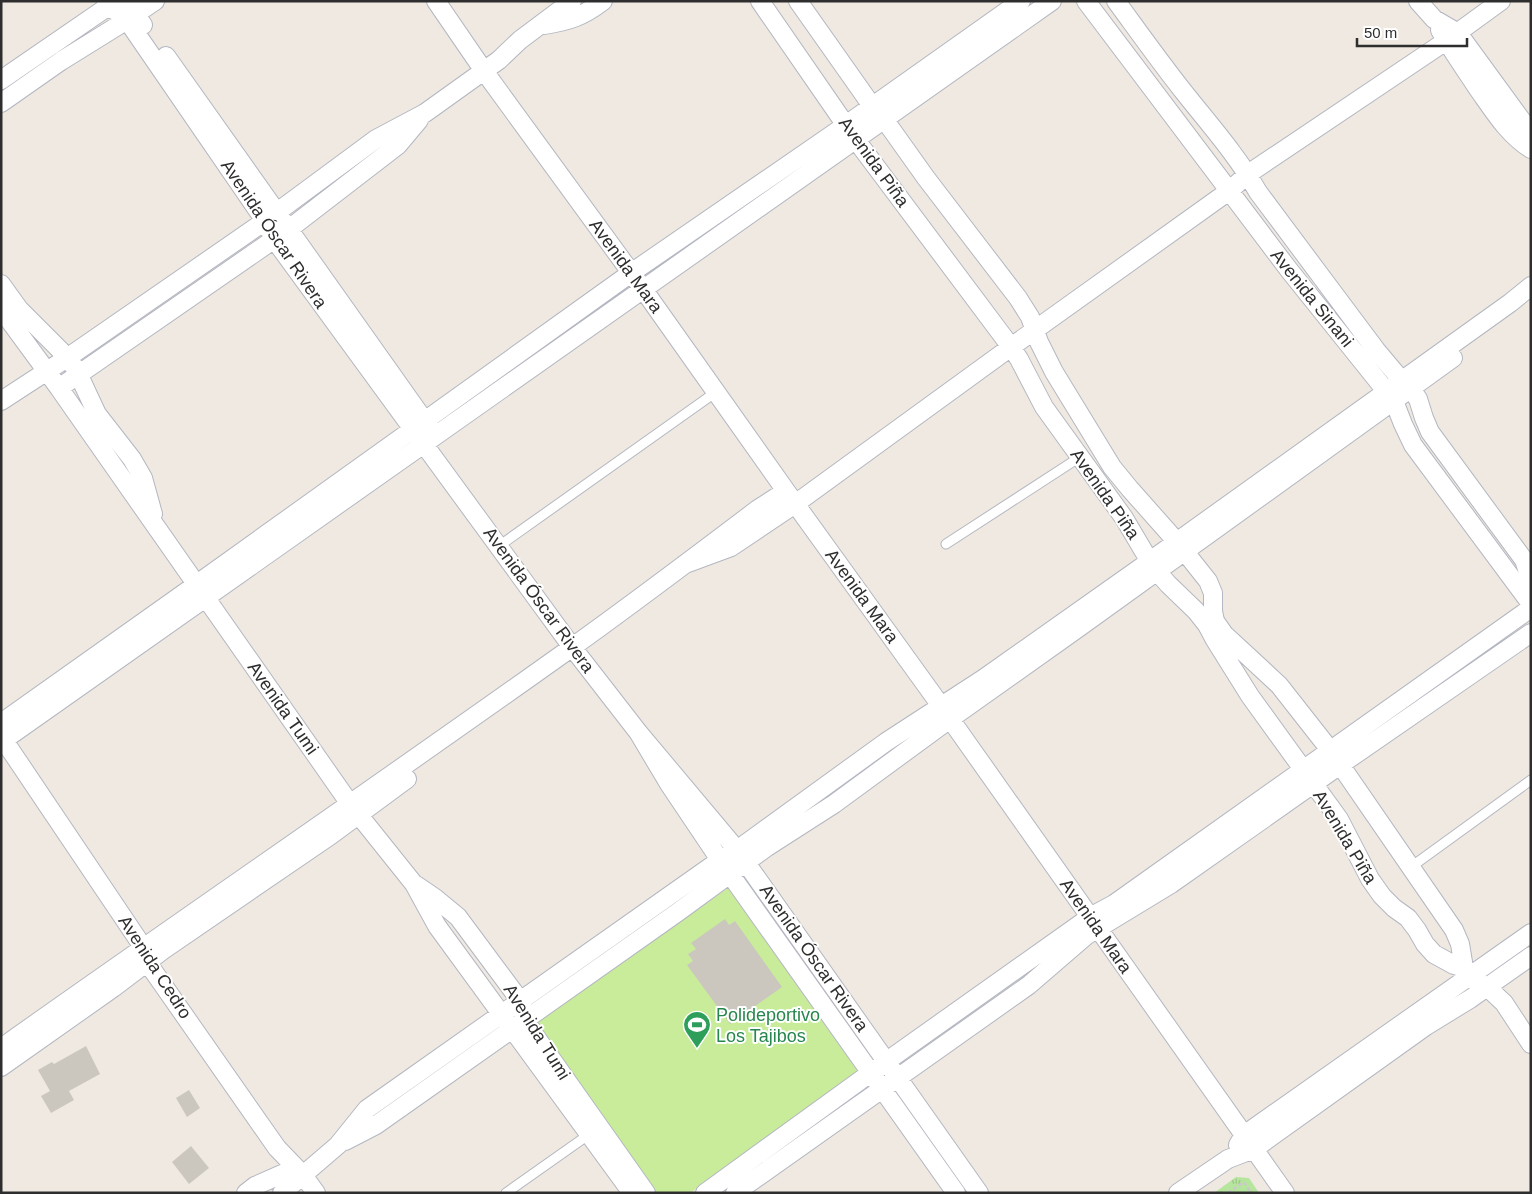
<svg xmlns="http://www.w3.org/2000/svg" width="1532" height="1194" font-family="Arial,sans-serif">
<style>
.park{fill:url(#park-tufts)}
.pitch{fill:#c9ec9a}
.building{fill:#cbc7bf}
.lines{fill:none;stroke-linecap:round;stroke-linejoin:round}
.lane-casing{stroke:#b4b7c1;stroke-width:11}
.street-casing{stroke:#b4b7c1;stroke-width:20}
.path{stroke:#c9c9c9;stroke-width:2.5;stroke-dasharray:4 2.5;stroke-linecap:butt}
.lane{stroke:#fff;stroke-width:9}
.street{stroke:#fff;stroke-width:18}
.labels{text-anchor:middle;stroke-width:4;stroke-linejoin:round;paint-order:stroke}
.street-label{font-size:18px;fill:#2e2e2e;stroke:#fff}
.leisure-label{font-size:18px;fill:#27864d;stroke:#fff;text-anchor:start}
</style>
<defs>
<pattern id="park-tufts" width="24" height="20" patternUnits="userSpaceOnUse" patternTransform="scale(1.25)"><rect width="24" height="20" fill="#b6e59e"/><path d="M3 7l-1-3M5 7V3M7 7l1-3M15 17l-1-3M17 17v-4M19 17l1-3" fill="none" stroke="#9dc588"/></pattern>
</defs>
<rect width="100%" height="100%" fill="#efe9e1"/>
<path class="park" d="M1236 1177 1249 1178 1259 1193H1214Z"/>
<path class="pitch" d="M728 888 859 1073 690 1193H655L535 1024Z"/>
<path class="building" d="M725 919 729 925 735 921 782 987 730 1024 687 965 693 961 688 954 696 949 691 943Z
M86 1046 100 1074 69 1091 74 1100 51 1113 41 1096 50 1091 38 1070 52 1062 54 1064Z
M189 1090 200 1108 187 1117 176 1098Z
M191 1146 209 1168 189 1184 172 1162Z"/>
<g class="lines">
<defs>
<path id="lane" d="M946 544 1080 457
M499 546 716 392
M1411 867 1531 780
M506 1193 591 1133"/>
<path id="street" d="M106 1 109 6 127 20 265 221 274 239 572 647 638 732
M125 1 143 25
M436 1 484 71 643 289 786 491 941 706 1285 1193
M760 1 856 140 1011 347 1019 359 1044 407 1124 518 1153 567 1168 584 1196 611 1207 625 1215 640 1250 696 1339 819 1370 879 1382 896 1394 908 1408 918 1417 930 1425 944 1434 954 1454 965 1464 968
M798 1 872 106 884 119 926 178 1018 298 1030 317 1039 342 1054 372 1112 467 1130 489 1177 542 1208 581 1213 593V611L1215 621 1224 634 1279 685 1330 750 1454 930 1460 944 1464 968 1470 977 1487 987 1504 1003 1531 1044
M1086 1 1289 270 1394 401 1403 424 1413 445 1531 604
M1116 1C1138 31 1160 62 1183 91 1209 124 1237 155 1258 192L1376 350 1397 375 1411 389 1418 399 1424 418 1430 432 1524 560 1530 578 1528 600
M1418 1 1434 19 1458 33 1531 133
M544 25C569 21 582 17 603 1
M1440 30C1452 51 1465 69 1478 89 1493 110 1508 135 1531 149
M166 56 431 430
M1 80 116 1
M1 103 61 61 127 20 155 1
M1 284 19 309 60 350 76 369 97 414 132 459 143 478 153 514
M1 309 59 388 350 804 414 884 437 926 632 1193
M59 388 289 229 398 145 419 120
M1 401 67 358 265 221 376 139 425 113 499 60 520 40 572 1
M685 564 731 547 795 504 1011 347 1229 191 1248 174 1446 41 1501 1
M1 723 197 584 631 273 846 125 1021 1
M1 736 143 947 147 962 277 1148 303 1175 316 1193
M1 742 1052 1
M416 885 435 898 458 917 513 991 520 1001 531 1030 646 1193
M1 1048C190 914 382 783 571 648 634 603 696 556 758 509L786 491
M1 1067 113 988 163 950 331 835 407 779
M345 1141 376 1125 678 912 767 847 834 804 950 719 1081 626 1453 358
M1238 1145 1244 1135 1531 933
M246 1193 255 1186 289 1171 303 1175
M282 1193 338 1145 367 1109 720 860 737 850 886 742 983 679 1150 561 1510 303 1531 286
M705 1193 887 1061 1090 917 1114 904 1531 608
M735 1193 1029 985 1087 935 1171 884 1340 765 1531 633
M956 1193 720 860 669 784 638 732 737 850 979 1193
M1178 1193 1228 1159 1254 1149 1426 1026 1470 999 1531 956"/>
</defs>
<use href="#lane" class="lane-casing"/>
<use href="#street" class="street-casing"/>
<path class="path" d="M1228 1193 1244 1182 1251 1193"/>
<use href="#lane" class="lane"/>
<use href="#street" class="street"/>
</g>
<defs>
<symbol id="stadium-pin" viewBox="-11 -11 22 30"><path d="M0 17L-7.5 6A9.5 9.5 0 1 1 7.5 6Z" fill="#2e9e5b" stroke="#fff"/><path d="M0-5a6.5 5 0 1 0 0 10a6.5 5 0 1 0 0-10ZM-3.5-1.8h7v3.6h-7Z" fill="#fff"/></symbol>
</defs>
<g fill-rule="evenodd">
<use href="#stadium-pin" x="681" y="1009" width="32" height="43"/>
</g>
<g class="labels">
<g class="street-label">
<text transform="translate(874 162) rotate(54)" y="6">Avenida Piña</text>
<text transform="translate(274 234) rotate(56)" y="6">Avenida Óscar Rivera</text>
<text transform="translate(626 266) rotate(54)" y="6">Avenida Mara</text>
<text transform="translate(1312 298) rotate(51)" y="6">Avenida Sinani</text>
<text transform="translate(1105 494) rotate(55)" y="6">Avenida Piña</text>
<text transform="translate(862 596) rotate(54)" y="6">Avenida Mara</text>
<text transform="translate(539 600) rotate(54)" y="6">Avenida Óscar Rivera</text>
<text transform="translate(283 708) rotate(55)" y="6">Avenida Tumi</text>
<text transform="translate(1345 837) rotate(59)" y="6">Avenida Piña</text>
<text transform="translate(1096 926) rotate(55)" y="6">Avenida Mara</text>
<text transform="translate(814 958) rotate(55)" y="6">Avenida Óscar Rivera</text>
<text transform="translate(155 967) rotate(57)" y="6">Avenida Cedro</text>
<text transform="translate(537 1032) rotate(58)" y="6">Avenida Tumi</text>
</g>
<g class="leisure-label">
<text x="716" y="1021">Polideportivo<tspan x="716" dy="21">Los Tajibos</tspan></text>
</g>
</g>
<rect width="1532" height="1194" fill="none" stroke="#2e2e2e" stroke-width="5"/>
<path d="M1357 38v8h110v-8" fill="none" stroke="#2e2e2e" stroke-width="2.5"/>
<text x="1364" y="38" font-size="15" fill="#2e2e2e" stroke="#ffffff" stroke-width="4" paint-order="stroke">50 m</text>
</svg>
